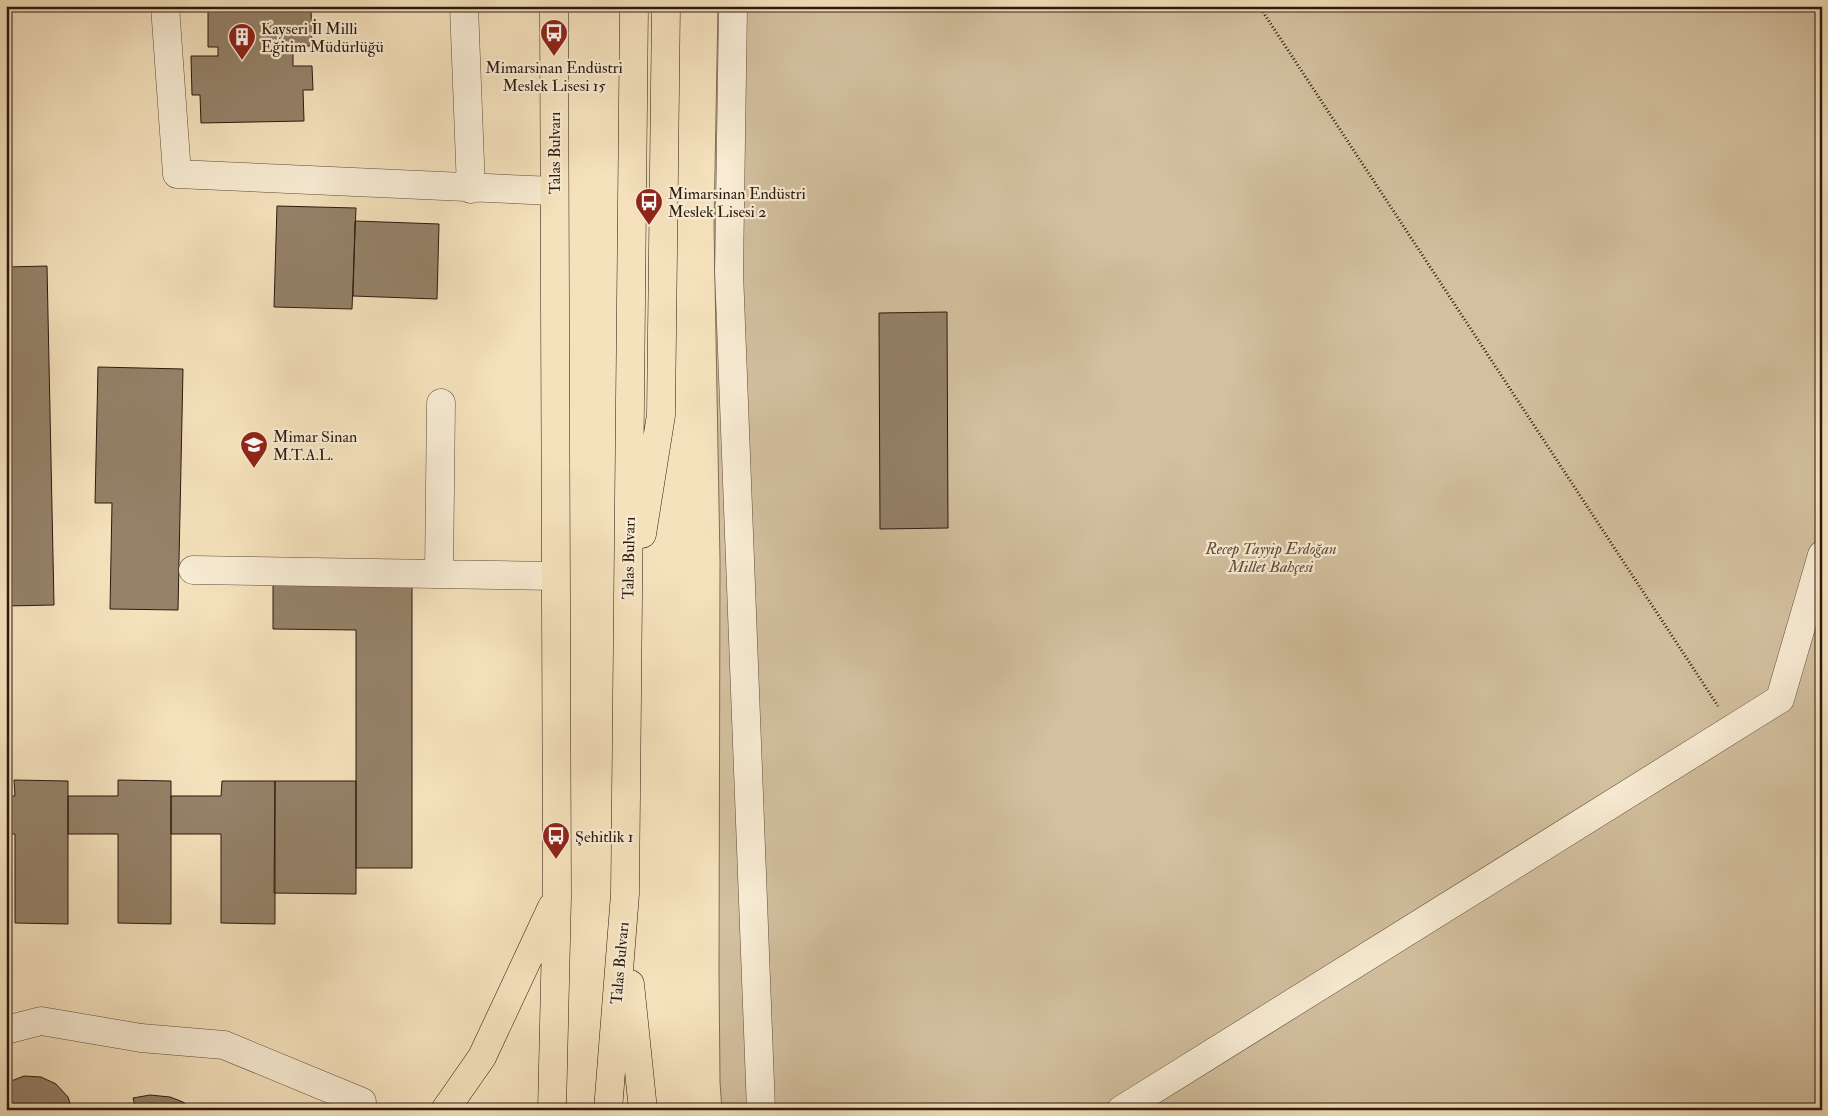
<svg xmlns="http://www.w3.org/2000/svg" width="1828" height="1116" font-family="'IM FELL Double Pica',serif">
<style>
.green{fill:#d3c09f;stroke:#806c57}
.building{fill:#958269;stroke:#2c190f}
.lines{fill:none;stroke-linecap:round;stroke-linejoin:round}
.minor-casing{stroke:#5e4b3a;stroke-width:29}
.major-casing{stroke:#2c190f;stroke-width:29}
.path{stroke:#2c190f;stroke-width:3;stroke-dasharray:1 2.5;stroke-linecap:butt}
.minor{stroke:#f8ecd4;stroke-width:28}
.major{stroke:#f5e2bd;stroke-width:28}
.labels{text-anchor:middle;stroke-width:4.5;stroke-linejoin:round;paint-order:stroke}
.poi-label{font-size:16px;fill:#2c190f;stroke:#f8ecd4;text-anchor:start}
.street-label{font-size:16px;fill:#2c190f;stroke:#f8ecd4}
.park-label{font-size:16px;font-style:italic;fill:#5e4b3a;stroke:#f8ecd4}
</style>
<rect width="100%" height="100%" fill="#f5e2bd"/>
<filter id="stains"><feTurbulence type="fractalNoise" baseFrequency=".004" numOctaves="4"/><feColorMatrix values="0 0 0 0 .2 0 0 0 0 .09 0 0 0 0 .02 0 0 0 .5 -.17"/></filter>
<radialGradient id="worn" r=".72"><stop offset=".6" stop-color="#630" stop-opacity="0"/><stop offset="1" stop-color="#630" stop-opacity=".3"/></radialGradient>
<path class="green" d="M718 6H1822V1110H722L720 1082 719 972 720 561 714 224Z"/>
<path class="building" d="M208 6H311L312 46H293V66H312L313 90H303L304 121 201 123 200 95H192L191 56H218V47H208Z
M277 206 356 208 352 309 274 307Z
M355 221 439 224 437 299 353 296Z
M47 266 54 605 6 606V267Z
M947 312 948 528 880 529 879 313Z
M98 367 183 369 178 610 110 609 112 503H95Z
M273 583 412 584V868H356V630L273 629Z
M14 780 68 781V924L15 923V834H6V796H15Z
M118 780 171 781V924L118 923V834H68V796H118Z
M222 781H275V924L221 923V834H171V796H221Z
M275 781H356V894L274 893Z
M24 1076 41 1077 56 1084 68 1097 72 1110H6V1083Z
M150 1095 170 1097 183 1102 193 1110H136L133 1098Z"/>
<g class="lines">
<defs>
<path id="minor" d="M165 6 177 174 554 191
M464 6 471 189
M733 6 729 272 761 1110
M193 570 555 576
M439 574 441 403
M6 1030 41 1021 141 1038 224 1045 362 1102
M1121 1110 1780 699 1822 555"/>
<path id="major" d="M642 534 661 415 666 6
M630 984 643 1110
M445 1110 482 1057 552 907
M552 1110 557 897 554 6
M608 1110 625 894 634 6"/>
</defs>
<use href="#minor" class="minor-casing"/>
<use href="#major" class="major-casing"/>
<path class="path" d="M1259 6 1718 706"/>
<use href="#minor" class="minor"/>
<use href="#major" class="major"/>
</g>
<defs>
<symbol id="bus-pin" viewBox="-11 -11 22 30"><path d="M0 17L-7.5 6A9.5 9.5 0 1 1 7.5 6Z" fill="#8f2418" stroke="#f8ecd4"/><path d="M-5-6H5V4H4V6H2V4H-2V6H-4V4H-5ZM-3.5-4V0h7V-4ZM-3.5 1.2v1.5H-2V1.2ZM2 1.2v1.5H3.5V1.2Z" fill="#fff"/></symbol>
<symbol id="building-pin" viewBox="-11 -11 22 30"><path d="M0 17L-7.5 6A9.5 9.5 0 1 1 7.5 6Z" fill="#8f2418" stroke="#f8ecd4"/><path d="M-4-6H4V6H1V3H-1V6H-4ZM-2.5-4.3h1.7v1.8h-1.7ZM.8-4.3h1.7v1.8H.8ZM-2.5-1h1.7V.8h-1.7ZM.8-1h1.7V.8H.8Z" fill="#fff"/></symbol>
<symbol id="school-pin" viewBox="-11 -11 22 30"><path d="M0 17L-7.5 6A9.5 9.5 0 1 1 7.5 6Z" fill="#8f2418" stroke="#f8ecd4"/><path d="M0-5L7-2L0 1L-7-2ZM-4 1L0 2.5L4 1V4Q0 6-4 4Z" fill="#fff"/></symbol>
</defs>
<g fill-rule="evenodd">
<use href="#bus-pin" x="538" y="17" width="32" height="43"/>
<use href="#building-pin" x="226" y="21" width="32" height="43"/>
<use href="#bus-pin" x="633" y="186" width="32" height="43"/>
<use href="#school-pin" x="238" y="429" width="32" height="43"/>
<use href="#bus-pin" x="540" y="820" width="32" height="43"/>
</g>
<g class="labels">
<g class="poi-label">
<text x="261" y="34">Kayseri İl Milli<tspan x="261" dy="18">Eğitim Müdürlüğü</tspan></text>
<text x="554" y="73" text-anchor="middle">Mimarsinan Endüstri<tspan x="554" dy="18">Meslek Lisesi 15</tspan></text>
<text x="668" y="199">Mimarsinan Endüstri<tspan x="668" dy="18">Meslek Lisesi 2</tspan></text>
<text x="273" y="442">Mimar Sinan<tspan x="273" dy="18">M.T.A.L.</tspan></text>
<text x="575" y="842">Şehitlik 1</text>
</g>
<g class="street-label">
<text transform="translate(554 153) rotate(-90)" y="6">Talas Bulvarı</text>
<text transform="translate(628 558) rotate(-89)" y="6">Talas Bulvarı</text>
<text transform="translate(619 963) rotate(-85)" y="6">Talas Bulvarı</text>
</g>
<g class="park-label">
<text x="1271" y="554">Recep Tayyip Erdoğan<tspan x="1271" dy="18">Millet Bahçesi</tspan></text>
</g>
</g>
<rect width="1828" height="1116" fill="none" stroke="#f5e2bd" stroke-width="25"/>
<rect x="8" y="8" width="1813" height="1101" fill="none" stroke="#2c190f" stroke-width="2.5"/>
<rect x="12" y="12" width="1803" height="1091" fill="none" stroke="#2c190f"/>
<rect width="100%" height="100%" filter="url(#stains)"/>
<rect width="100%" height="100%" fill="url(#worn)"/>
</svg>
